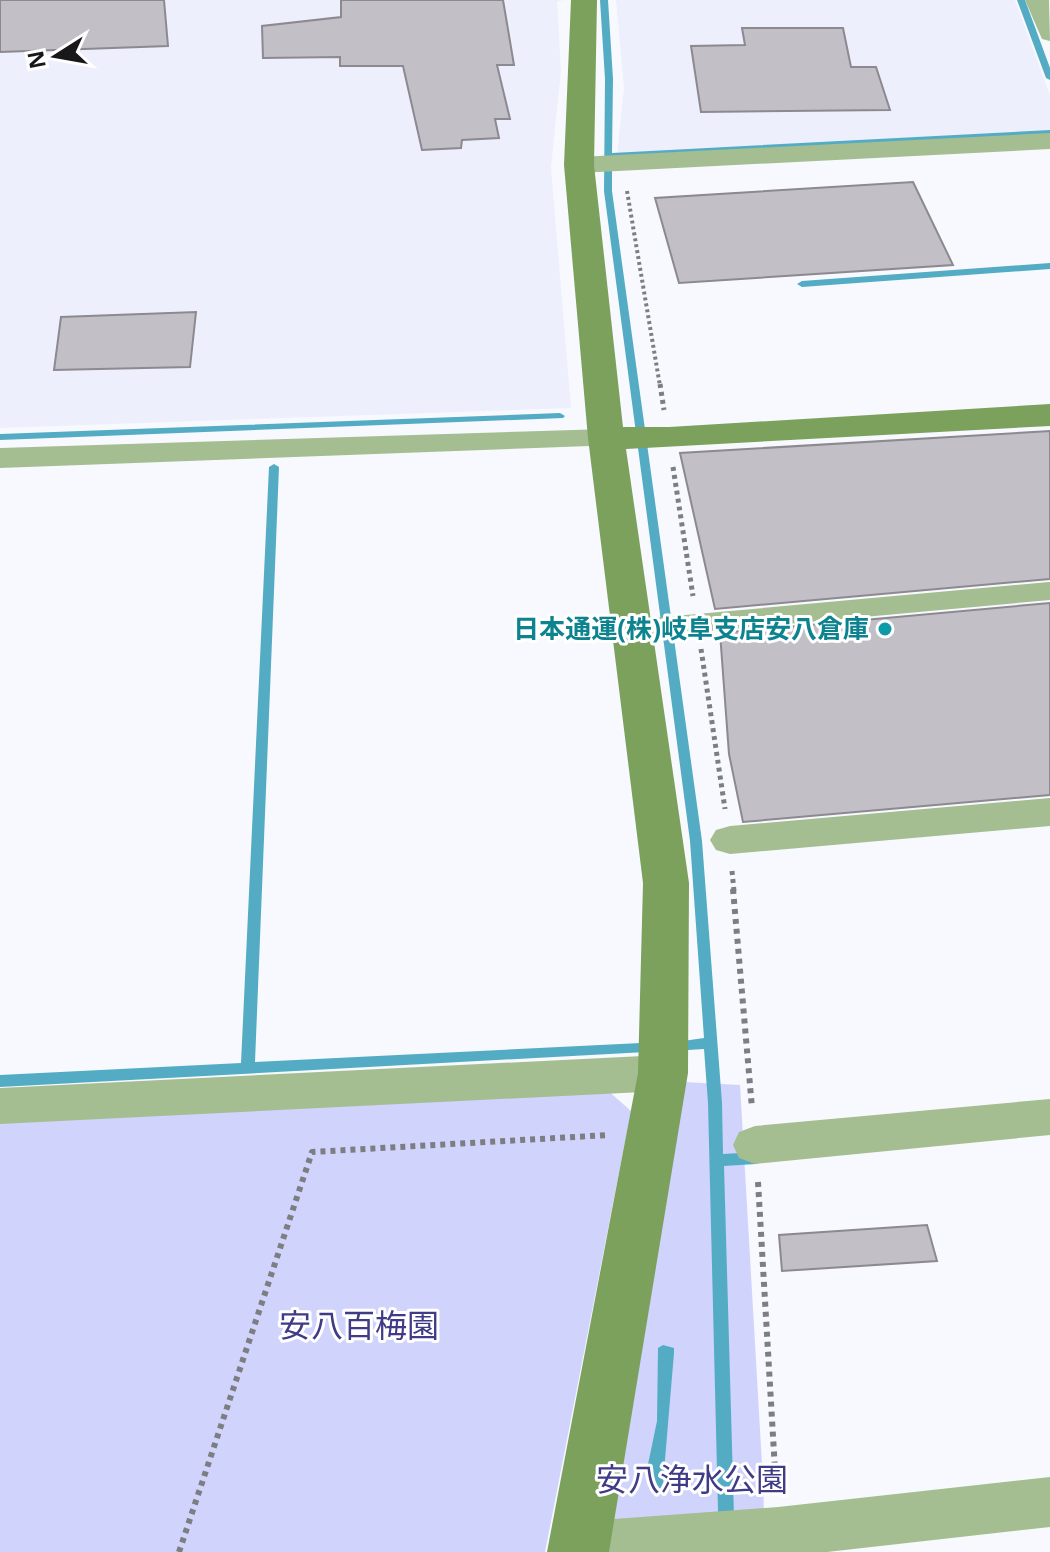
<svg xmlns="http://www.w3.org/2000/svg" width="1050" height="1552" font-family="'Noto Sans','Noto Sans JP',sans-serif">
<style>
.built{fill:#eeeffc}
.green{fill:#d0d3fc}
.water{fill:#53acc4}
.lines{fill:none;stroke-linecap:round;stroke-linejoin:round}
.stream{fill:#53acc4;fill-rule:evenodd}
.building{fill:#c2bfc7;stroke:#8c8990;stroke-width:2}
.path-far2{stroke:#7d7e82;stroke-width:4;stroke-dasharray:3 3;stroke-linecap:butt}
.path-far1{stroke:#7d7e82;stroke-width:5;stroke-dasharray:4 4;stroke-linecap:butt}
.path{stroke:#7d7e82;stroke-width:6;stroke-dasharray:5 5;stroke-linecap:butt}
.street{fill:#a4be91;fill-rule:evenodd}
.secondary{fill:#7ba15d;fill-rule:evenodd}
.lane-bridge{stroke:#a4be91;stroke-width:18}
.culture-dot{fill:#0f9aa8;stroke:#fff;stroke-width:3}
.labels{text-anchor:middle;stroke-width:6;stroke-linejoin:round;paint-order:stroke}
.culture-label{font-size:26px;font-weight:bold;fill:#0d838f;stroke:#fff;text-anchor:end}
.near-park-label{font-size:32px;fill:#3f3b86;stroke:#fff}
</style>
<rect width="100%" height="100%" fill="#f8f9fe"/>
<path class="built" d="M0 0H566L557 1 561 71 551 167 571 408 0 428Z
M616 0H1015L1050 95V130L617 154 624 88Z"/>
<path class="green" d="M684 1082 740 1085 763 1481 765 1552H608Z
M605 1088 631 1111 545 1552H0V1118Z"/>
<path class="water" d="M663 1345 674 1348V1353L663 1483 659 1491 649 1489 646 1474 657 1421 658 1348Z"/>
<g class="lines">
<path class="stream" d="M600 0H608L613 79 612 153 1050 130V134L612 158V191L702 841 722 1103 723 1154 756 1152 761 1154 763 1158 761 1162 756 1164 724 1166 735 1552H719L708 1103 704 1049 688 1050 683 1049 681 1045 683 1041 704 1038 690 841 604 191 605 79Z
M1017 0H1025L1050 68V80L1046 78Z
M1050 263V269L802 287 797 284 802 281Z
M560 413 565 416 563 418 0 440V434Z
M274 464 279 467 255 1062 641 1043 646 1044 648 1048 646 1052 0 1087V1075L241 1063 269 467Z"/>
</g>
<path class="building" d="M0 0H164L168 46 0 52Z
M341 0H503L514 65H497L510 119H495L499 138 462 140 461 148 422 150 403 66H340V57L263 58 262 26 341 17Z
M742 28H843L851 67H876L890 110 701 112 691 46 745 45Z
M913 182 953 265 679 283 655 198Z
M196 312 190 367 54 370 61 317Z
M1050 431V579L715 609 680 453Z
M1050 603V795L743 822 729 754 720 633Z
M927 1225 937 1261 782 1271 779 1235Z"/>
<g class="lines">
<path class="path-far2" d="M627 191 660 386"/>
<path class="path-far1" d="M660 384 664 410
M673 467 693 596
M701 649 725 809
M732 871 734 891"/>
<path class="path" d="M733 889 752 1108
M758 1182 776 1487
M179 1552 312 1152 609 1135"/>
<path class="street" d="M1025 0H1049L1050 41 1042 39Z
M1050 133V149L579 173 570 171 566 165 570 159 579 157Z
M606 429 617 431 622 438 617 445 0 468V448Z
M1050 798V826L730 854 716 850 710 840 716 830 730 826Z
M663 1055 678 1060 685 1073 678 1086 663 1091 0 1124V1088Z
M1050 1099V1135L755 1164 739 1158 733 1145 739 1132 755 1126Z
M1050 1477V1527L827 1552H556L553 1544 560 1526 579 1518 614 1519 778 1507Z"/>
<path class="secondary" d="M571 0H597L594 165 623 427H669L1050 404V426L626 449 689 883 688 1073 609 1552H547L638 1073 643 883 588 438 564 165Z"/>
<path class="lane-bridge" d="M631 629 1050 591"/>
</g>
<circle class="culture-dot" cx="885" cy="629" r="8"/>
<g class="labels">
<g class="culture-label">
<text x="869" y="638">日本通運(株)岐阜支店安八倉庫</text>
</g>
<g class="near-park-label">
<text x="359" y="1337">安八百梅園</text>
<text x="692" y="1491">安八浄水公園</text>
</g>
</g>
<g transform="translate(56 56) rotate(259)" stroke="#ffffff" stroke-width="6" paint-order="stroke">
<path d="M0-6L14 30L0 20L-14 30Z" fill="#18181b"/>
<text y="-12" font-size="22" font-weight="bold" text-anchor="middle" fill="#18181b">N</text>
</g>
</svg>
